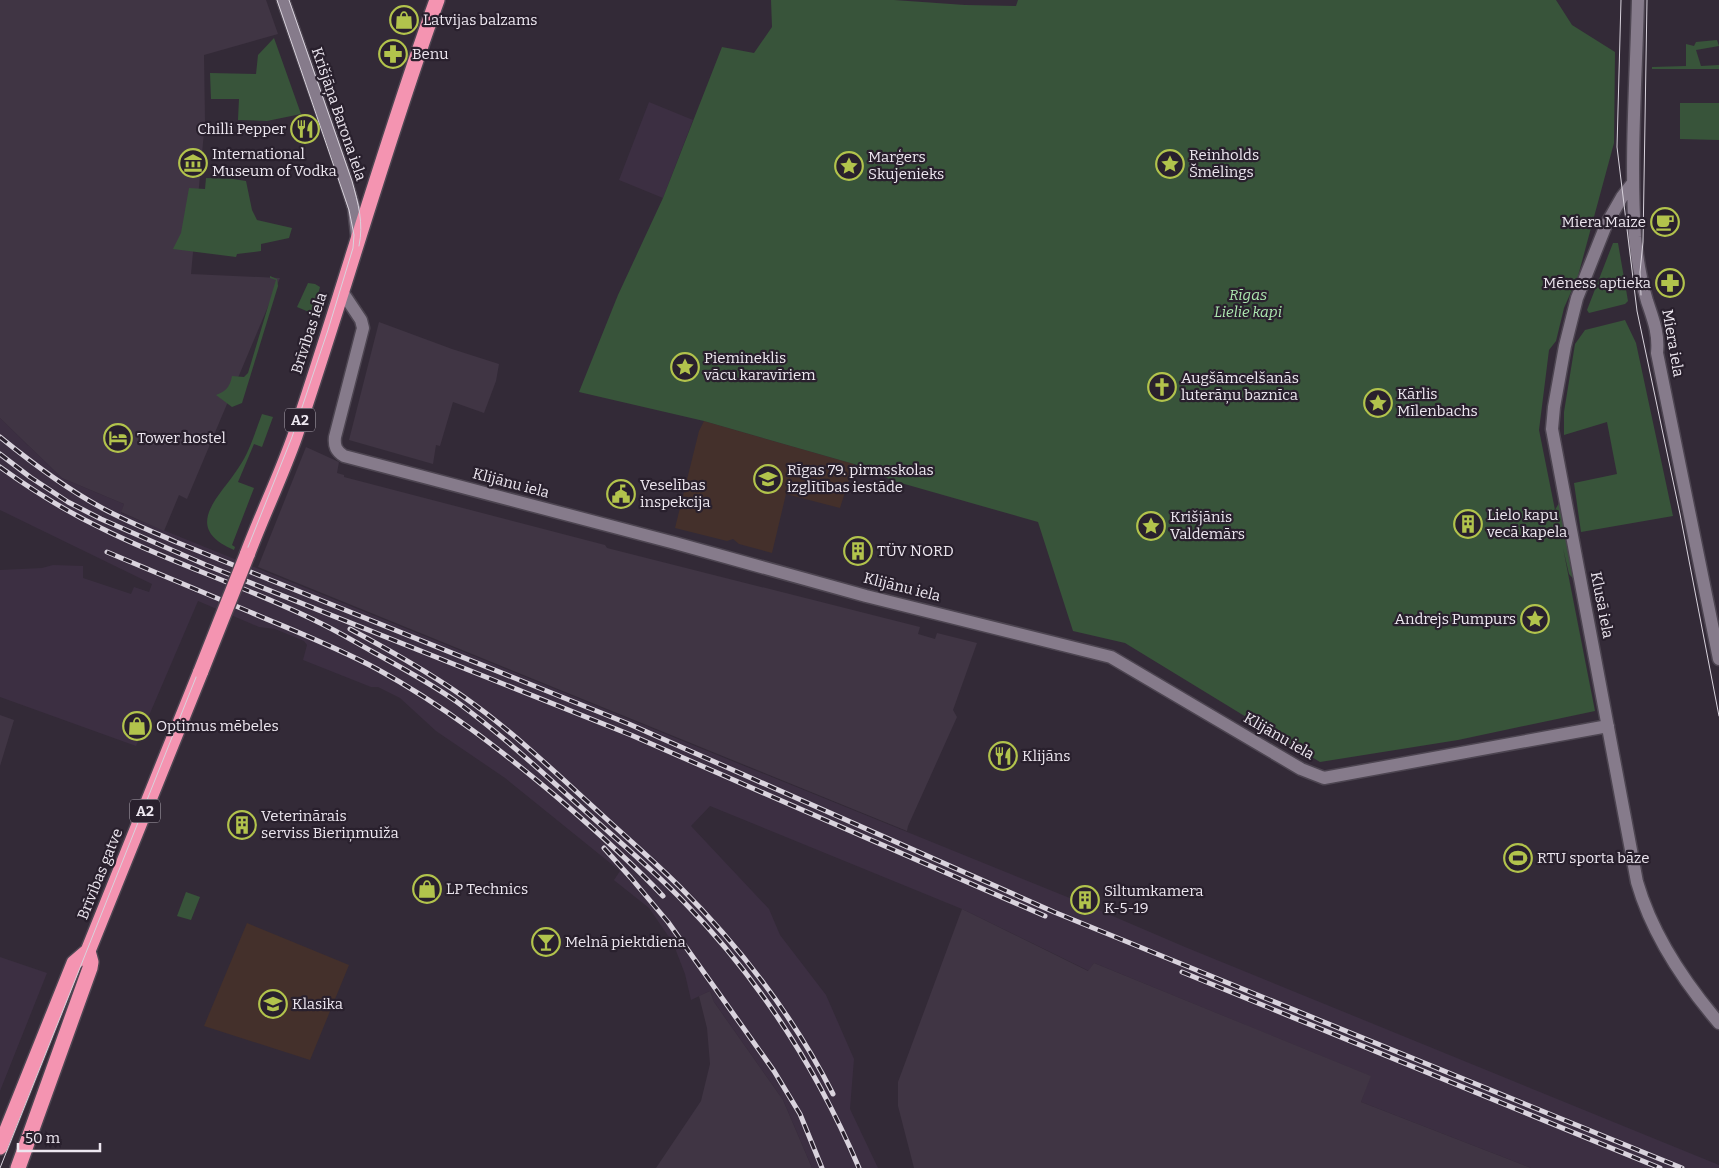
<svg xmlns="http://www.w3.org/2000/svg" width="1719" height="1168" font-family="Bitter,serif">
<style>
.built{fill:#3c2f42}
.industrial{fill:#403544}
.education{fill:#44302b}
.green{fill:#38543a}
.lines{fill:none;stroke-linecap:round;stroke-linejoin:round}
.minor-casing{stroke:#4d4551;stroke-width:15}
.highway-casing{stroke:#4d4551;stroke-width:18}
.minor{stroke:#867b8b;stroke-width:12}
.highway{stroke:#f494b1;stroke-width:15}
.tram{stroke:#d9d3dd;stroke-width:1}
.rail-casing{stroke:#d9d3dd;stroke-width:5}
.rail{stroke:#29202d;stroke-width:3;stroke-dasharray:9;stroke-linecap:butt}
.highway-bridge-casing{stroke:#4d4551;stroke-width:18;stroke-linecap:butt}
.highway-bridge{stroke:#f494b1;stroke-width:15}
.labels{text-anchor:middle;stroke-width:4.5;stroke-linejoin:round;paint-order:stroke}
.shield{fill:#29202d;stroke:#b2abb6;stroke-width:1}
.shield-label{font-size:14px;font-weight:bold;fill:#ede7f0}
.poi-label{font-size:15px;fill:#ede7f0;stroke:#29202d;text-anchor:start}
.street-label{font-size:15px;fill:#ede7f0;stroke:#29202d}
.park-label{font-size:15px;font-style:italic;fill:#ace7af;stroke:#29202d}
</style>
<rect width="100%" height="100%" fill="#332a37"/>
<path class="built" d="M649 102 693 120 663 198 619 180Z
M0 418 62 478 124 504 121 513 1087 905 1185 947 1719 1165V1168H1531L1361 1102 1370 1076 1094 963 1089 971 962 909 710 806 691 826 769 909 780 935 826 995 854 1059 850 1109 878 1168H812L783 1100 714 1002 710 991 691 1000 685 974 673 943 649 908 615 881 614 880 620 871 505 778 436 731 400 698 378 687H371L303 660 307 645 304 641 275 629 259 627 198 601 136 746 0 697V570L42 568 53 565 83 566V578L131 594 134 587 149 592 152 584 0 510Z
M0 957 47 973 0 1091Z"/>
<path class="industrial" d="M0 0H266L278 34 204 55 205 121 191 274 280 278 187 499 179 495 164 531 121 512 124 504 62 478 0 418Z
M379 322 452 349 499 364 496 381 484 413 453 402 440 446 436 445 433 464 349 440Z
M306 447 339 462 337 473 344 475V477L605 545 607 548 920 627 918 634 935 639 937 633 977 643 953 710 957 717 908 826 907 831 258 567Z
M0 715 14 720 0 766Z
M962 909 1088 971 1094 963 1371 1076 1361 1102 1531 1168H914L898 1106V1082Z
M710 991 714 1002 783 1100 812 1168H656L701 1101 710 1064 707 1028 699 996Z"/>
<path class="education" d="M704 421 854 464 840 508 786 494 772 553 739 544 733 539 727 541 675 528 699 431Z
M247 923 349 965 310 1060 204 1026Z"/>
<path class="green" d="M771 0H894L965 5 1016 6 1018 0H1556L1572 25 1615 52 1614 143 1578 276 1564 308 1556 341 1549 350 1539 430 1555 510 1559 503 1577 583 1569 574 1563 548 1595 711 1458 740 1320 762 1125 643 1073 631 1038 522 894 481 854 464 704 421 579 392 618 295 663 198 722 47 754 53 772 27Z
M274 38 301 114 267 121 238 120 239 99H211L210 73 256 74 258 55Z
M1717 40 1719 46 1696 50 1701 66 1719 65V69H1652V67L1686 66V44L1694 46 1696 42Z
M1680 103H1719V140L1680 139Z
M206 178 233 179 246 181 252 210 257 220 292 228 289 238 261 244V251L237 254 236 257 173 249 181 233 189 188 205 189Z
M1613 243H1618L1628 301 1625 304 1589 313 1587 310Z
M270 276 277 279 278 286 242 403 232 407 216 395C226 391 230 387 232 376L244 377 248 373 276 280 270 278Z
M308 283 315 284 320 287 314 309 309 312 297 307Z
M1625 320 1636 343 1673 516 1581 532 1574 483 1617 474 1607 422 1564 435V412L1575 344 1585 330Z
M262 414 273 417 262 447 254 444 238 482 254 488 232 545 235 547 234 550C180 527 221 496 239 467 250 451 255 432 262 414Z
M186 892 200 897 191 920 177 916Z"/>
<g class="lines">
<defs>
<path id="minor" d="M283 0 343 172 354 208 357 235
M1638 0C1636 79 1630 158 1635 237 1637 258 1641 281 1647 301 1653 319 1659 333 1657 353L1719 659
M1632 184 1622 197 1606 225 1577 298 1565 346 1554 407 1552 429 1637 882C1652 934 1684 982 1719 1023
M341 290 361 320 363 328 335 437C334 446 336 451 344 456L675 543 866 596 1111 657 1301 769 1324 778 1608 726"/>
<path id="highway" d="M247 555C262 515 281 476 295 436 344 291 385 144 437 0
M0 1147 74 963 88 951 201 671
M18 1168 90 968 91 962 88 951"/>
</defs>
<use href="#minor" class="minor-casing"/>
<use href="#highway" class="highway-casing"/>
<use href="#minor" class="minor"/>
<use href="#highway" class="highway"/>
<path class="tram" d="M289 0 352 181C358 203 364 223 359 246
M1621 0 1617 147 1637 311 1680 514 1719 716
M1641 295 1640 272 1643 242 1647 0
M0 1168 292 437 328 330 353 248 354 235 349 210 277 0"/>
<defs>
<path id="rail" d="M0 437C32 463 65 488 102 508 126 521 151 531 176 542L629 724 1054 912 1682 1168
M0 454 30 477 68 502 101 519 206 565 631 735 1045 916
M0 467C32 490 67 512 103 529 173 564 248 587 318 622 337 631 355 642 373 652 402 668 430 683 457 702 501 734 542 772 583 809 617 840 652 869 684 902 759 979 817 1069 859 1168
M107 552C154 572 202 592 250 612 292 630 336 647 377 669 443 705 501 750 558 798 594 829 630 861 663 896
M350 629C393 652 436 676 475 705 520 738 560 777 601 814 627 838 654 861 679 886 740 947 794 1017 833 1094
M604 848 631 878 668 922 774 1071 800 1114 822 1168
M1182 972 1660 1168"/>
</defs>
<use href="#rail" class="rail-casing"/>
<use href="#rail" class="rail"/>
<defs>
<path id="highway-bridge" d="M201 671 247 555"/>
</defs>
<use href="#highway-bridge" class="highway-bridge-casing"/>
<use href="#highway-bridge" class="highway-bridge"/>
</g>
<defs>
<symbol id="shop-ring" viewBox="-11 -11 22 22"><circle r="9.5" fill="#29202d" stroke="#b2c34c" stroke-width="1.5"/><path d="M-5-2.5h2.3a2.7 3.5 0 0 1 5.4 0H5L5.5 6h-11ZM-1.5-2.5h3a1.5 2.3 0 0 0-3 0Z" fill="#b2c34c"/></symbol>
<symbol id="pharmacy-ring" viewBox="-11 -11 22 22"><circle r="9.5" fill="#29202d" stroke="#b2c34c" stroke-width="1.5"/><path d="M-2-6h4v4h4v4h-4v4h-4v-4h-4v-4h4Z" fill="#b2c34c"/></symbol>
<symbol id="restaurant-ring" viewBox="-11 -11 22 22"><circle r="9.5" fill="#29202d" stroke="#b2c34c" stroke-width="1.5"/><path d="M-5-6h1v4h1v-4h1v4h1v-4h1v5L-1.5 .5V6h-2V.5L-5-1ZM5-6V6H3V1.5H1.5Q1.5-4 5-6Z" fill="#b2c34c"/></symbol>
<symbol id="museum-ring" viewBox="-11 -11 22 22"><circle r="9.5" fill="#29202d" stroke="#b2c34c" stroke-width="1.5"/><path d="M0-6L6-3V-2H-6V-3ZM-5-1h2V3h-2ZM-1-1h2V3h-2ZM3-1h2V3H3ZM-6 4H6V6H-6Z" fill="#b2c34c"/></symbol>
<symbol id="sight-ring" viewBox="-11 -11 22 22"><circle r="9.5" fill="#29202d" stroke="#b2c34c" stroke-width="1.5"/><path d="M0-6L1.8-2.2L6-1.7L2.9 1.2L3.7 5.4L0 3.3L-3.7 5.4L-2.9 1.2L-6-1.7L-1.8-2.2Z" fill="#b2c34c"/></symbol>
<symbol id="cafe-ring" viewBox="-11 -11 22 22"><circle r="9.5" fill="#29202d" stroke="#b2c34c" stroke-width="1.5"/><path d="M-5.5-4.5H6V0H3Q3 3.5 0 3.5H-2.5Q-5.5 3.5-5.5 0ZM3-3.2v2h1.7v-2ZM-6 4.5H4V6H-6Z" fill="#b2c34c"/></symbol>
<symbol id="church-ring" viewBox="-11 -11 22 22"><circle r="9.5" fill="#29202d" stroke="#b2c34c" stroke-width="1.5"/><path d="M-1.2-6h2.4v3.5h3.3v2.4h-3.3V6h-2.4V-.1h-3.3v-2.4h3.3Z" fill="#b2c34c"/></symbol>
<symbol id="hotel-ring" viewBox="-11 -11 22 22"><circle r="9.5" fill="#29202d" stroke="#b2c34c" stroke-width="1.5"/><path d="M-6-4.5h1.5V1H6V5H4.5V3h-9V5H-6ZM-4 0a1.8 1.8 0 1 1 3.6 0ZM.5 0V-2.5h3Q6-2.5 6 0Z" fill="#b2c34c"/></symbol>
<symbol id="school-ring" viewBox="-11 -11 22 22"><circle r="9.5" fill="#29202d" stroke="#b2c34c" stroke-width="1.5"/><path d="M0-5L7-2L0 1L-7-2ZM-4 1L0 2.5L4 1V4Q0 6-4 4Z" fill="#b2c34c"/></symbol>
<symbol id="civic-ring" viewBox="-11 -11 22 22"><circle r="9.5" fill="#29202d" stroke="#b2c34c" stroke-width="1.5"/><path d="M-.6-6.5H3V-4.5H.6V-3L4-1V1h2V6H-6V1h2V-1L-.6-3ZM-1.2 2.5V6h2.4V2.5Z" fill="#b2c34c"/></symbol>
<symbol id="building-ring" viewBox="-11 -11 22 22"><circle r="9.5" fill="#29202d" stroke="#b2c34c" stroke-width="1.5"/><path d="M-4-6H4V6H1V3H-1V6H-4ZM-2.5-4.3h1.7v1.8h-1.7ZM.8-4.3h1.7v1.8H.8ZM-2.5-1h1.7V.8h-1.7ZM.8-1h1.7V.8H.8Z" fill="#b2c34c"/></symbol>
<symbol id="stadium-ring" viewBox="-11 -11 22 22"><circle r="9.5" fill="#29202d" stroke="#b2c34c" stroke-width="1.5"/><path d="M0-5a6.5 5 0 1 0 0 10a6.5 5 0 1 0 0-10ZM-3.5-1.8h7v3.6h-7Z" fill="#b2c34c"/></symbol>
<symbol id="bar-ring" viewBox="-11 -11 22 22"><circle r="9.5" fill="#29202d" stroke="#b2c34c" stroke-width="1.5"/><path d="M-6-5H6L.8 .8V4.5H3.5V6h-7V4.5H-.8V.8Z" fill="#b2c34c"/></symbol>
</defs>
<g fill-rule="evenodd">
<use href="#shop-ring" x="388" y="4" width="32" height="32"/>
<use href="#pharmacy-ring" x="377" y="38" width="32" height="32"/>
<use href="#restaurant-ring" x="289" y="113" width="32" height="32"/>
<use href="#museum-ring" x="177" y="147" width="32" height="32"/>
<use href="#sight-ring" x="1154" y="148" width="32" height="32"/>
<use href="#sight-ring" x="833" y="150" width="32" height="32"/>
<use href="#cafe-ring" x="1649" y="206" width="32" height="32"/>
<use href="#pharmacy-ring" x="1654" y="267" width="32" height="32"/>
<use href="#sight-ring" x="669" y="351" width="32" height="32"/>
<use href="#church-ring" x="1146" y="371" width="32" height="32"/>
<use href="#sight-ring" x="1362" y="387" width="32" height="32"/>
<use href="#hotel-ring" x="102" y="422" width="32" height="32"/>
<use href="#school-ring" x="752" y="463" width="32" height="32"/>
<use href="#civic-ring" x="605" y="478" width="32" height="32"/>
<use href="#building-ring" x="1452" y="508" width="32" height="32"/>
<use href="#sight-ring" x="1135" y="510" width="32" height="32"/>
<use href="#building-ring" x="842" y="535" width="32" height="32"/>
<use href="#sight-ring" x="1519" y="603" width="32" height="32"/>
<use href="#shop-ring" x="121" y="710" width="32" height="32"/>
<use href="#restaurant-ring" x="987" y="740" width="32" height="32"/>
<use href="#building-ring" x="226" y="809" width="32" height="32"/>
<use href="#stadium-ring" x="1502" y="842" width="32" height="32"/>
<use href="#shop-ring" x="411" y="873" width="32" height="32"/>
<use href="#building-ring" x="1069" y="884" width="32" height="32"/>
<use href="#bar-ring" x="530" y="926" width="32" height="32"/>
<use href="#school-ring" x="257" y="988" width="32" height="32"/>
</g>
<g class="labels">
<g class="shield">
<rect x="285" y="408.5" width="30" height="23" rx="4"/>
<rect x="130" y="799.5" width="30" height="23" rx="4"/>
</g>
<g class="shield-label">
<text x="300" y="425">A2</text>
<text x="145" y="816">A2</text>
</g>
<g class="poi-label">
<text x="423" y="25">Latvijas balzams</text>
<text x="412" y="59">Benu</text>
<text x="286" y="134" text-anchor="end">Chilli Pepper</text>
<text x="212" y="159">International<tspan x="212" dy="17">Museum of Vodka</tspan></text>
<text x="1189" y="160">Reinholds<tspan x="1189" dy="17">Šmēlings</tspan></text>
<text x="868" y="162">Marģers<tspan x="868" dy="17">Skujenieks</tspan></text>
<text x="1646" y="227" text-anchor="end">Miera Maize</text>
<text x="1651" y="288" text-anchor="end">Mēness aptieka</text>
<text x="704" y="363">Piemineklis<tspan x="704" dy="17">vācu karavīriem</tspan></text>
<text x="1181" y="383">Augšāmcelšanās<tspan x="1181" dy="17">luterāņu baznīca</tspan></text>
<text x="1397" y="399">Kārlis<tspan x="1397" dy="17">Mīlenbachs</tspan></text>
<text x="137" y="443">Tower hostel</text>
<text x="787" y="475">Rīgas 79. pirmsskolas<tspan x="787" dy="17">izglītības iestāde</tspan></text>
<text x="640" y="490">Veselības<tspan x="640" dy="17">inspekcija</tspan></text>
<text x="1487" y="520">Lielo kapu<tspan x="1487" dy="17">vecā kapela</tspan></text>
<text x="1170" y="522">Krišjānis<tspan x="1170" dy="17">Valdemārs</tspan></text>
<text x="877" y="556">TÜV NORD</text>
<text x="1516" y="624" text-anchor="end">Andrejs Pumpurs</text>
<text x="156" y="731">Optimus mēbeles</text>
<text x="1022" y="761">Klijāns</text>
<text x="261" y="821">Veterinārais<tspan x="261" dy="17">serviss Bieriņmuiža</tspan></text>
<text x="1537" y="863">RTU sporta bāze</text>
<text x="446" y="894">LP Technics</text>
<text x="1104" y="896">Siltumkamera<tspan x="1104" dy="17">K-5-19</tspan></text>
<text x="565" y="947">Melnā piektdiena</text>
<text x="292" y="1009">Klasika</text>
</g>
<g class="street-label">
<text transform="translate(339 114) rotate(71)" y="5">Krišjāņa Barona iela</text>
<text transform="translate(309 333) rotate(-72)" y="5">Brīvības iela</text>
<text transform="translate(1673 343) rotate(80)" y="5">Miera iela</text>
<text transform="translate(511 483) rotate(15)" y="5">Klijānu iela</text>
<text transform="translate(902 587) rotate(14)" y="5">Klijānu iela</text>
<text transform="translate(1602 605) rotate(79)" y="5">Klusā iela</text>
<text transform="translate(1279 736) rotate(30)" y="5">Klijānu iela</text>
<text transform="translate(100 874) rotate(-68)" y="5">Brīvības gatve</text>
</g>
<g class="park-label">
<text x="1248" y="300">Rīgas<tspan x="1248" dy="17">Lielie kapi</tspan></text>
</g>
</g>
<path d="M18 1143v8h82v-8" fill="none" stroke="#ede7f0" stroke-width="2.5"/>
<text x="25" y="1143" font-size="15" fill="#ede7f0" stroke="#29202d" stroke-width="4" paint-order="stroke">50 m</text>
</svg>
